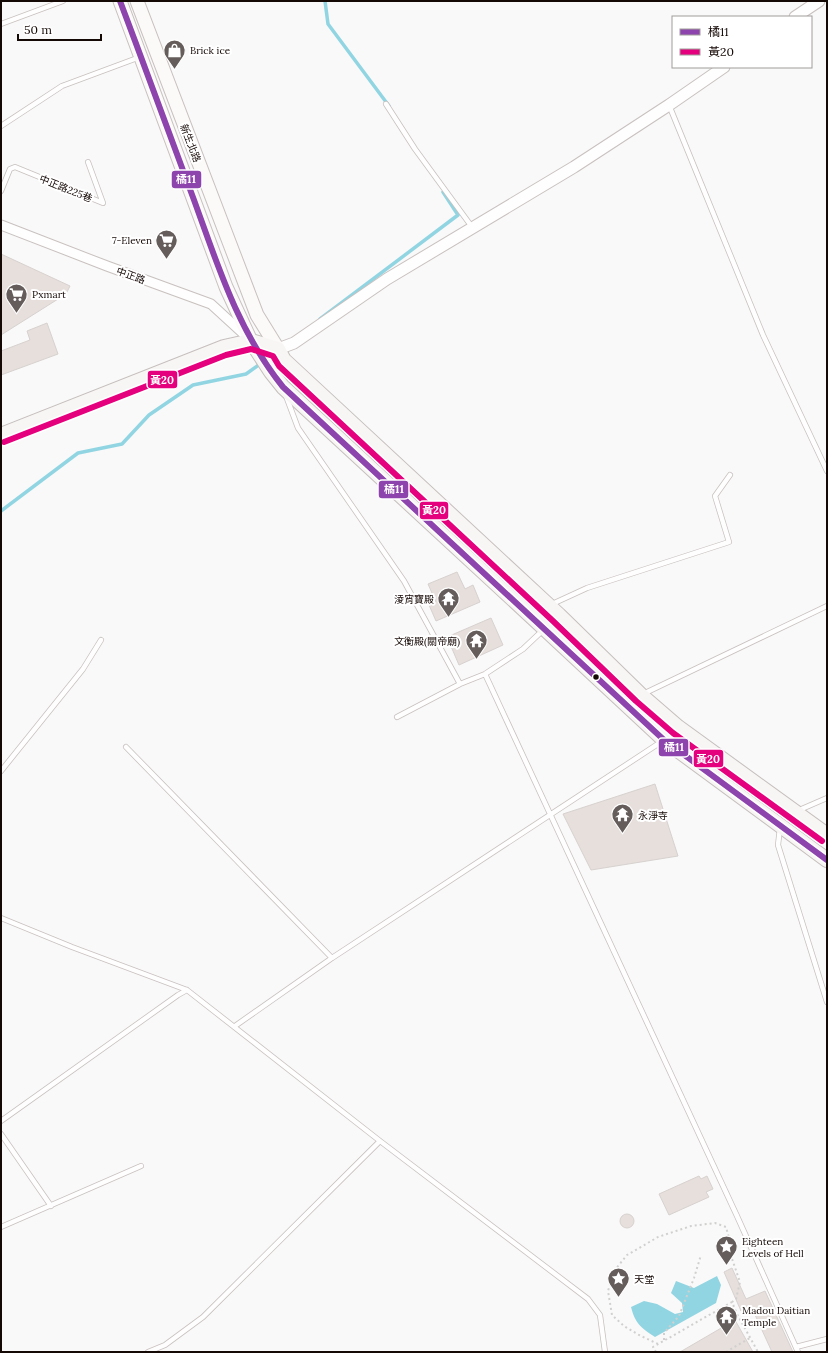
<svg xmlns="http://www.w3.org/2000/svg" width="828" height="1353" font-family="Lora,'Noto Sans TC',serif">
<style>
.water{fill:#91d5e2}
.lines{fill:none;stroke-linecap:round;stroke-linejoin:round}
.stream{stroke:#91d5e2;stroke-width:3.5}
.building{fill:#e6dfdc;stroke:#d7d1cf}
.service-casing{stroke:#c8c1bf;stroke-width:6}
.minor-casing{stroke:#c8c1bf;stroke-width:11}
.tertiary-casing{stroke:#c8c1bf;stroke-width:13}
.secondary-casing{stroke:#c8c1bf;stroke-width:15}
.primary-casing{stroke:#c5bfbd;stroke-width:16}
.path{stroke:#d1d0cf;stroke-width:2;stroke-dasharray:2 3;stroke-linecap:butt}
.service{stroke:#fefefe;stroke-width:4.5}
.minor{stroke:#fefefe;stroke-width:9}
.tertiary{stroke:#fefefe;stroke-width:11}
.secondary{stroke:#fcfaf9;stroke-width:13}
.primary{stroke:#f8f6f5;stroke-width:14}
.bus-1-casing{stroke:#fff;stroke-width:9}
.bus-2-casing{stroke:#fff;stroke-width:9}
.bus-1{stroke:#8e44ad;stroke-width:6}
.bus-2{stroke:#e5007d;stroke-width:6}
.bus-dot{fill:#150906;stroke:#fff;stroke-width:1.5}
.labels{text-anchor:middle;stroke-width:4;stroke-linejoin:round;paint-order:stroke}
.poi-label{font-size:10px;fill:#150906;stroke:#fff;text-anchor:start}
.street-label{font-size:10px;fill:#150906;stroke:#fff}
.line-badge{stroke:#fff;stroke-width:1.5}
.badge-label{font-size:11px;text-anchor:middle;font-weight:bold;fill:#fff}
</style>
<rect width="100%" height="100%" fill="#f9f9f9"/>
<path class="water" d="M717 1276 721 1285 716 1303 655 1337C641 1328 635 1323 631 1307L644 1301 657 1304 675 1314 683 1312 682 1303 671 1293 676 1281 694 1288Z"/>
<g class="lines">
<path class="stream" d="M325 1 328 24 389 106
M320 319 458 215 443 192
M1 511 78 453 122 444 149 415 193 385 246 374 260 364"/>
</g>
<path class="building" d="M1 254 70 286 66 294 1 335Z
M47 323 58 354 1 375V351L30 340 27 331Z
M457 572 465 589 473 585 480 602 436 621 429 605 436 602 428 584Z
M491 618 503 645 459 665 447 637Z
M655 784 678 856 591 870 563 814Z
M699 1176 701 1179 707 1176 713 1189 706 1192 709 1197 669 1215 659 1194Z
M620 1221a7 7 0 1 1 14 0a7 7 0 1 1-14 0Z
M732 1268 746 1299 765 1291 793 1352H772L751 1306 741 1311 724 1272Z
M735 1320 753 1352H680Z"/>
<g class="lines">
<defs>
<path id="service" d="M1 24 63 1
M386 104 415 149 472 227
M669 105 763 335 827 471
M1 126 62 86 140 57
M1 191 10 169 15 167 103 203 88 162
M286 396 298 428 404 581 460 684
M550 605 587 588 729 542 715 496 730 475
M485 674 737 1216 798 1352
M643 694 827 606
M397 717 460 684 485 674 523 649 558 616
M126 747 332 958
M1 771 83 669 101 640
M797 811 827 798
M780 828 778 845 827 1002
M1 918 72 947 187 990 380 1141 588 1299 600 1315 605 1352
M235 1026 332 958 664 740 677 728
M1 1121 178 995 187 990
M1 1134 51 1206
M1 1227 141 1166
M796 1347 827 1339
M148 1352 165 1345 203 1317 380 1141"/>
<path id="minor" d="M1 225 107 266 211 304 247 337"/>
<path id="tertiary" d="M795 17 819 1
M278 349 294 343 387 279 574 167 669 105 724 67"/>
<path id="secondary" d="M120 1 226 287 251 341
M137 1 257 315 278 349"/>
<path id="primary" d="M251 341 271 372 283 387 545 629 664 740 827 860
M1 435 224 347 251 341 278 349 284 360 559 615 641 695 678 727 827 835"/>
</defs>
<use href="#service" class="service-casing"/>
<use href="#minor" class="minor-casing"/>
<use href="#tertiary" class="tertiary-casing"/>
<use href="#secondary" class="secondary-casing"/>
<use href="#primary" class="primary-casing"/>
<path class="path" d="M664 1340V1333L679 1316 694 1278 701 1255
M658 1344 639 1335 624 1326 612 1315 608 1291 614 1271 627 1255 658 1237 691 1226 715 1223 726 1227 729 1238 730 1253 740 1282 736 1299 732 1302
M656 1352 653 1347 732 1302 737 1314 758 1352
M726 1352 750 1338"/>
<use href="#service" class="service"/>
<use href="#minor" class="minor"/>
<use href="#tertiary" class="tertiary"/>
<use href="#secondary" class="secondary"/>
<use href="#primary" class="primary"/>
<defs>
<path id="bus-1" d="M120 1C145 67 169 133 194 200 218 266 238 331 283 387L664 740 827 860"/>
<path id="bus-2" d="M4 442 226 355 251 349 273 356 279 366 553 621 636 701 673 733 822 841"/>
</defs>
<use href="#bus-1" class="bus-1-casing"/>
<use href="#bus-2" class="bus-2-casing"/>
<use href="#bus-1" class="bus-1"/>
<use href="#bus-2" class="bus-2"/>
</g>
<defs>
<symbol id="shop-pin" viewBox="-11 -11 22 30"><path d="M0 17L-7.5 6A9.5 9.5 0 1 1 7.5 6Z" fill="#655d5b" stroke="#fff"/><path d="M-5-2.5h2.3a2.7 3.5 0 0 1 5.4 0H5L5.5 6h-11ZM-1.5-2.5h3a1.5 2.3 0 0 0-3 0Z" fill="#fff"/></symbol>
<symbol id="supermarket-pin" viewBox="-11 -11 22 30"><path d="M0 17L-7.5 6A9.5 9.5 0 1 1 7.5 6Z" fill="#655d5b" stroke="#fff"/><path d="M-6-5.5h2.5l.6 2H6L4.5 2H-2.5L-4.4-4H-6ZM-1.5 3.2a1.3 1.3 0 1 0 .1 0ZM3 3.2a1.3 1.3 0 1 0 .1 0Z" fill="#fff"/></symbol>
<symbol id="temple-pin" viewBox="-11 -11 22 30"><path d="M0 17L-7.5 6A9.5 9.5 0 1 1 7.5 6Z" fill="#655d5b" stroke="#fff"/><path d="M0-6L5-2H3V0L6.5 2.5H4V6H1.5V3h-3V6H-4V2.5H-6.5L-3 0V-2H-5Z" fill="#fff"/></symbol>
<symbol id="sight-pin" viewBox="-11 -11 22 30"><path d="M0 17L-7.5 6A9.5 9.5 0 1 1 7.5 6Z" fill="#655d5b" stroke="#fff"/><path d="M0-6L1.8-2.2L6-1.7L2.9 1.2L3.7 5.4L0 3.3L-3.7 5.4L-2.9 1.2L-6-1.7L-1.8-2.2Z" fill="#fff"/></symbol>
</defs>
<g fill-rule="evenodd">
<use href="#shop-pin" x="162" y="38" width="25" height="34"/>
<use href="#supermarket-pin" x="154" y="228" width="25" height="34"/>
<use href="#supermarket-pin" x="4" y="282" width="25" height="34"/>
<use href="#temple-pin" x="436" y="586" width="25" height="34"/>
<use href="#temple-pin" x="464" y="628" width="25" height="34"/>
<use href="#temple-pin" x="610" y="802" width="25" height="34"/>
<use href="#sight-pin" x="714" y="1234" width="25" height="34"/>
<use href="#sight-pin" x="606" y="1266" width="25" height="34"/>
<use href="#temple-pin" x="714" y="1304" width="25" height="34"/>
</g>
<circle class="bus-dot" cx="596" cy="677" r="3.5"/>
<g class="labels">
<g class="poi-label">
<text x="190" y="54">Brick ice</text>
<text x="152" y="244" text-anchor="end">7-Eleven</text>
<text x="32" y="298">Pxmart</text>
<text x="434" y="603" text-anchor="end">淩宵寶殿</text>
<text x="460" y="645" text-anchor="end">文衡殿(關帝廟)</text>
<text x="638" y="819">永淨寺</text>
<text x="742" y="1245">Eighteen<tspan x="742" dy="12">Levels of Hell</tspan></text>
<text x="634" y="1283">天堂</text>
<text x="742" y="1314">Madou Daitian<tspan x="742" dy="12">Temple</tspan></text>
</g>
<g class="street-label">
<text transform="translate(191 143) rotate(69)" y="4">新生北路</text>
<text transform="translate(66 188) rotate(22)" y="4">中正路225巷</text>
<text transform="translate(131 275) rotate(20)" y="4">中正路</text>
</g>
</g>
<g class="line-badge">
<rect x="171" y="170" width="31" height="19" rx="4" fill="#8e44ad"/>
<rect x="147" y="370" width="31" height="19" rx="4" fill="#e5007d"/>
<rect x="378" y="480" width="31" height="19" rx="4" fill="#8e44ad"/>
<rect x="419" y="501" width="30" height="19" rx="4" fill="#e5007d"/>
<rect x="658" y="738" width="31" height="19" rx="4" fill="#8e44ad"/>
<rect x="693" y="749" width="31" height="19" rx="4" fill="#e5007d"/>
</g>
<g class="badge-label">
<text x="186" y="183">橘11</text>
<text x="162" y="384">黃20</text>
<text x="394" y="493">橘11</text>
<text x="434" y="514">黃20</text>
<text x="674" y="751">橘11</text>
<text x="708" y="763">黃20</text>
</g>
<rect width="828" height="1353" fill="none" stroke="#150906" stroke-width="4"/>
<rect x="672" y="16" width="140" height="52" fill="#ffffff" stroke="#a19d9b"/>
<rect x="680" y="29" width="20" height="6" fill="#8e44ad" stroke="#a19d9b"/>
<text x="708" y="36" font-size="12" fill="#150906">橘11</text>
<rect x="680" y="49" width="20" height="6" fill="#e5007d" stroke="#a19d9b"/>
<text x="708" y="56" font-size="12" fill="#150906">黃20</text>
<path d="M18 34v6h83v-6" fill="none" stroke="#150906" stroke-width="2"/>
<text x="24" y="34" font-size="12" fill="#150906" stroke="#ffffff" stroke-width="3" paint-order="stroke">50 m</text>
</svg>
